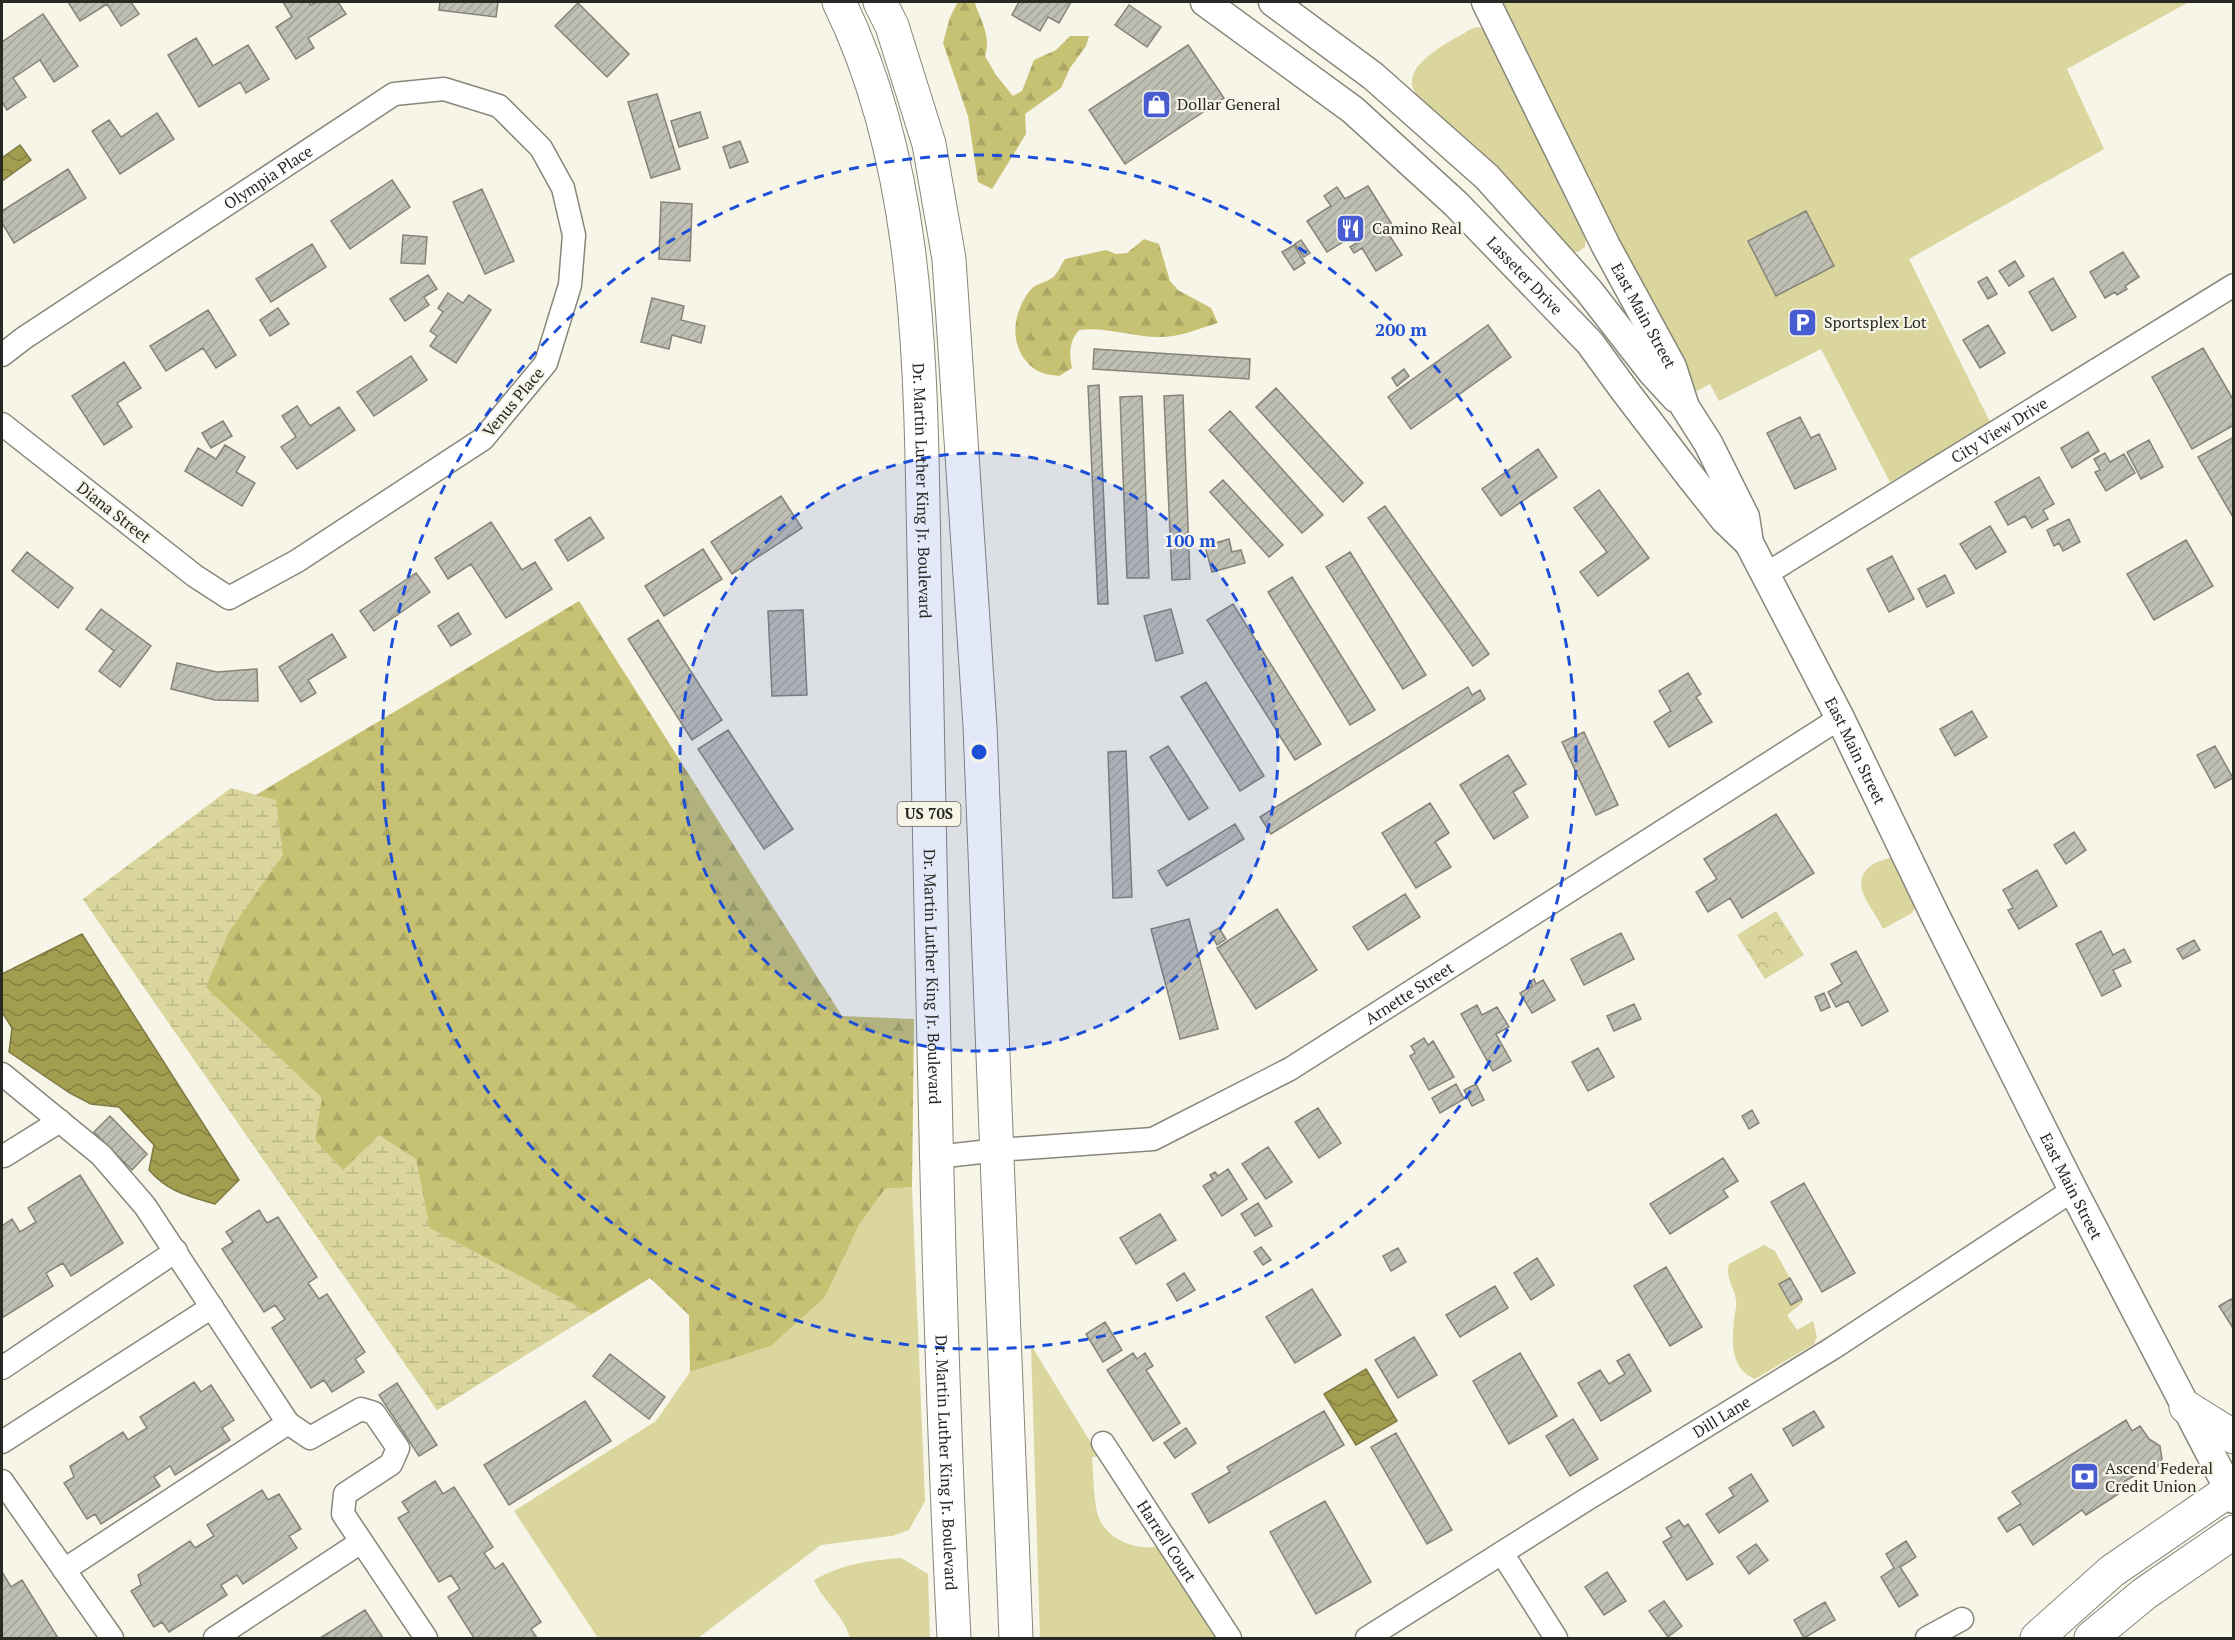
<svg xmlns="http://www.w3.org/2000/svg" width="2235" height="1640" font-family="'PT Serif',serif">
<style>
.grass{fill:#dad69d}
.forest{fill:url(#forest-firs)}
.wetland{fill:url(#wetland-marsh)}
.park{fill:url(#park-crowns)}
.water{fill:url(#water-waves);stroke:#7e7a43;stroke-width:1.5}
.building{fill:url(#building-hatch);stroke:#858478;stroke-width:1.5}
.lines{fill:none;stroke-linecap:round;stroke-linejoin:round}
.minor-casing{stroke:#88877b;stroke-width:25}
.tertiary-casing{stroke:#88877b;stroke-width:31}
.primary-casing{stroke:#88877b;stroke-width:35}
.minor{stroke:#fff;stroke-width:22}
.tertiary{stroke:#fff;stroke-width:28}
.primary{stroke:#fff;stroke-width:33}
.ring{fill:none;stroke:#1d4ed8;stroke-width:3;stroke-dasharray:10 8}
.labels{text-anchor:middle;stroke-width:4.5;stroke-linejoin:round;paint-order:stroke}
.shield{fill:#f6f5e8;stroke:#66665f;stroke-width:1.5}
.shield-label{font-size:15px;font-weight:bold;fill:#292924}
.poi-label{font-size:16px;fill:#292924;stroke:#f6f5e8;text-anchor:start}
.street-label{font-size:16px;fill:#292924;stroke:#f6f5e8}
.centre{fill:#1d4ed8;stroke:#f6f5e8;stroke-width:3}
.ring-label{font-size:18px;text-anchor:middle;font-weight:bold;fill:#1d4ed8;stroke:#f6f5e8;stroke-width:4.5;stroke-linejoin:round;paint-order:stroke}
</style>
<defs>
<pattern id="forest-firs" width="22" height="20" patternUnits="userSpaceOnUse" patternTransform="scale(1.5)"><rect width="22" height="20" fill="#c7c174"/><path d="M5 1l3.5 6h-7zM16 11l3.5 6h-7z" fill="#aba664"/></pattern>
<pattern id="wetland-marsh" width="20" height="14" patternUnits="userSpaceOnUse" patternTransform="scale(1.5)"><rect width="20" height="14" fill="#dad69d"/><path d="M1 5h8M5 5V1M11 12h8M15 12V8" fill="none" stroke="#bbb887"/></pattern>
<pattern id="park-crowns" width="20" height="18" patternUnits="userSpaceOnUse" patternTransform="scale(1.5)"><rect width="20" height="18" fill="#dad69d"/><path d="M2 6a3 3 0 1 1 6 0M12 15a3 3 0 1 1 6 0" fill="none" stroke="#bbb887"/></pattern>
<pattern id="water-waves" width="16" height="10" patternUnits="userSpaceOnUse" patternTransform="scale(1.5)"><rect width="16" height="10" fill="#a39d50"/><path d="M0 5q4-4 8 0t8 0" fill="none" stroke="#858042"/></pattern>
<pattern id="building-hatch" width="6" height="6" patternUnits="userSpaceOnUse" patternTransform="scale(1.5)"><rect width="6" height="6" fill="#c0bfb3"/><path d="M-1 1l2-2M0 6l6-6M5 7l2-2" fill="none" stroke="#a5a49a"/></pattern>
</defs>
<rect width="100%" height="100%" fill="#f6f5e8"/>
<path class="grass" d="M1498 2H2189L2067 69 2104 149 1909 259 1991 424 1890 482 1821 349 1719 401 1710 384 1695 392Z
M1478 27 1484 29 1586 237 1585 247 1578 252H1574C1526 197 1474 145 1418 97 1416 93 1412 88 1412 84 1409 60 1455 39 1473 28Z
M1896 857 1919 901 1912 913 1883 929C1878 918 1865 901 1862 890 1857 868 1879 859 1896 857Z
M912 1187 925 1501 909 1530 892 1536 821 1545 698 1638H598L514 1511 656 1421 690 1372 771 1346 825 1297 859 1225 885 1189Z
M1764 1245 1775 1251 1803 1302 1787 1315 1797 1330 1813 1321 1817 1337 1814 1344 1755 1379C1730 1368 1732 1343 1734 1319 1735 1313 1737 1306 1736 1300 1734 1287 1725 1277 1729 1264Z
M1031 1345 1099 1456 1092 1457C1093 1471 1094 1506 1099 1518 1107 1539 1138 1552 1158 1546L1219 1638H1040Z
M901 1558 928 1574 930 1638H850C844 1615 823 1602 814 1580 845 1563 866 1561 901 1558Z"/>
<path class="forest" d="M958 2H976L975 4C982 22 991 38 985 56L996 75 1013 96 1022 91 1034 60 1056 50 1070 36H1089L1086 46 1070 68 1061 88 1025 114 1026 134 992 189 978 182 968 116 943 43 950 17Z
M1144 239 1159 244 1170 281 1178 290 1211 308 1218 323C1203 327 1188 334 1173 336 1141 341 1110 326 1079 330 1069 342 1069 353 1072 368L1059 376C1052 375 1042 374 1036 370 1011 353 1010 321 1026 296 1036 281 1040 286 1052 278 1057 275 1061 265 1065 259L1106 250 1116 254 1127 253Z
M579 601 842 1016 914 1019 912 1187 885 1189 859 1225 825 1297 771 1346 690 1372 689 1315 650 1278 437 1410 83 899Z"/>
<path class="wetland" d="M231 788 276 800 283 855 229 932 206 987 322 1098 315 1140 343 1170 379 1135 416 1159 430 1228 592 1314 437 1410 83 899Z"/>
<path class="park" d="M1776 911 1804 955 1765 979 1737 935Z"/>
<path class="water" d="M20 145 31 160 2 181V158Z
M82 934 239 1180 215 1204C188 1196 168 1192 149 1170L154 1145 119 1107 91 1104 70 1093 9 1052 12 1028 2 1012V974Z
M1366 1369 1397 1421 1356 1445 1324 1394Z"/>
<path class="building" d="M68 2H131L139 14 121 26 107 4 80 21Z
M283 2H309L311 5 317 2H338L346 14 308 38 314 48 296 59 276 27 292 17Z
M440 2H498L496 17 439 10Z
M1019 2H1071L1059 23 1048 17 1040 31 1012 15Z
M578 3 629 54 607 77 555 26Z
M1129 5 1161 27 1147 47 1115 25Z
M43 14 78 66 54 82 40 60 13 78 26 97 7 110 2 102V42Z
M196 38 213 66 248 45 269 79 246 93 240 82 199 107 168 55Z
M1188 45 1224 98 1125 164 1089 110Z
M657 94 680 169 651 178 628 102Z
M700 112 708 138 679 147 671 121Z
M157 113 174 139 120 174 92 131 109 120 121 137Z
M740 141 748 162 730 168 723 147Z
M68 169 86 198 14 243 2 223V211Z
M392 180 410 207 350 249 331 221Z
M1368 186 1393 226 1386 230 1402 255 1376 271 1362 248 1354 253 1350 247 1358 242 1354 235 1327 252 1307 221 1331 206 1324 196 1337 187 1345 199Z
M482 189 514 261 485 274 453 202Z
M661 202 692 204 690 261 659 259Z
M1806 211 1834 266 1776 296 1748 241Z
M403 235 427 237 425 264 401 263Z
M1301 240 1310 253 1304 257 1295 244Z
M312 244 326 267 271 302 256 279Z
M1294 245 1305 263 1294 270 1282 252Z
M2123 252 2139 277 2125 286 2127 289 2117 295 2115 292 2105 298 2090 272Z
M2015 261 2024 276 2009 286 1999 271Z
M428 275 437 289 424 297 429 305 405 321 390 299Z
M1987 277 1997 294 1988 299 1978 282Z
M2053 278 2076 317 2052 331 2029 292Z
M448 293 463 303 469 295 491 310 456 363 430 346 437 336 430 331 443 312 438 308Z
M652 298 684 306 681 320 705 326 701 343 672 335 669 349 641 342Z
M278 308 289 324 270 336 260 320Z
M208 310 236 355 216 368 203 348 166 371 150 346Z
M1488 325 1511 357 1411 429 1388 397Z
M1988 325 2005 353 1980 368 1963 340Z
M2203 348 2234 401V425L2192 449 2152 377Z
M1094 349 1250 359 1249 379 1093 369Z
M411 356 427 380 374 416 357 392Z
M124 362 141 388 117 403 132 427 104 445 72 396Z
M1404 369 1409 376 1397 386 1392 378Z
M1099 385 1108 604H1098L1088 386Z
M1276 388 1363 483 1343 502 1256 407Z
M1183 395 1190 579 1172 580 1164 396Z
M1142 396 1149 578H1127L1120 397Z
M297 406 310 426 339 407 355 430 297 469 281 447 296 437 282 416Z
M1230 411 1323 515 1302 533 1209 430Z
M1800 417 1811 438 1819 434 1836 469 1795 489 1767 433Z
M223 421 232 436 211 448 202 433Z
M2088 432 2099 451 2072 468 2061 448Z
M2234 437V519L2198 457Z
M2149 440 2163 467 2141 479 2127 452Z
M225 445 245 457 236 472 255 483 242 506 185 471 198 448 216 459Z
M1538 449 1557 477 1501 516 1482 489Z
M2105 453 2110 462 2124 454 2135 473 2106 491 2095 472 2100 470 2094 459Z
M2039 477 2054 504 2043 510 2048 519 2032 528 2025 516 2008 525 1995 502Z
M1223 480 1283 545 1269 557 1210 492Z
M1599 490 1649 558 1598 596 1580 572 1607 552 1574 508Z
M781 496 802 528 732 574 711 542Z
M1385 506 1489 654 1473 666 1368 518Z
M590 517 604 538 568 561 555 540Z
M2069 519 2080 542 2063 551 2059 543 2054 546 2047 530Z
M491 522 522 570 535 562 552 589 506 618 471 564 448 579 435 558Z
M1990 526 2006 552 1976 569 1960 544Z
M1229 539 1232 552 1241 550 1245 563 1212 572 1205 546Z
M2186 540 2213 586 2154 620 2127 574Z
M703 549 722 579 664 616 645 586Z
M27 552 73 588 58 608 12 571Z
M1350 552 1426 675 1403 689 1326 567Z
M1892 556 1914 599 1889 612 1867 569Z
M416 573 430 592 374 631 360 611Z
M1945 575 1954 593 1927 607 1918 589Z
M1292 577 1375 710 1350 725 1268 592Z
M1233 604 1321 744 1295 760 1207 620Z
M101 609 151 646 120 687 99 671 114 651 86 629Z
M1171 609 1183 653 1156 661 1144 616Z
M803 610 807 695 772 696 768 611Z
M458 613 471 634 451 646 438 626Z
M658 620 722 720 692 740 628 639Z
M332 634 346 657 308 680 316 693 301 702 279 667Z
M177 663 217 672 257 669 258 701 215 700 171 689Z
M1688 673 1701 694 1696 697 1712 722 1669 747 1654 722 1671 711 1659 691Z
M1206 682 1264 776 1240 791 1181 697Z
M1468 687 1472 695 1480 690 1485 699 1271 834 1260 817Z
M1972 711 1987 737 1955 756 1940 729Z
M728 730 793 829 764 849 698 749Z
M1584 732 1618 805 1596 815 1562 742Z
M1168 746 1208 808 1189 820 1150 757Z
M2215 746 2233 778 2215 788 2197 755Z
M1126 751 1132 897 1113 898 1108 752Z
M1508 755 1526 784 1513 792 1528 817 1494 839 1460 785Z
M1430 803 1449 833 1435 842 1451 867 1416 888 1382 833Z
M1776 814 1814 873 1742 918 1730 898 1708 912 1696 892 1717 879 1704 859Z
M1235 824 1244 839 1167 886 1158 871Z
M2074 832 2086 850 2066 864 2054 845Z
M2037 870 2057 906 2019 929 2008 910 2013 908 2003 890Z
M1405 894 1420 917 1368 950 1353 927Z
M1277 909 1317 970 1256 1009 1217 948Z
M1189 919 1218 1029 1180 1039 1151 929Z
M1219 928 1226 939 1217 945 1210 933Z
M2101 931 2113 955 2124 949 2131 962 2113 970 2121 986 2102 996 2076 944Z
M1621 933 1634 959 1584 985 1571 959Z
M2194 940 2200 950 2183 959 2177 949Z
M1856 951 1888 1011 1862 1026 1848 1001 1836 1007 1828 992 1842 984 1831 964Z
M1534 979 1536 984 1543 980 1555 1000 1532 1013 1520 993 1532 986 1531 981Z
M1824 993 1830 1007 1821 1011 1815 997Z
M1634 1004 1641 1019 1614 1031 1607 1016Z
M1477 1005 1482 1015 1497 1007 1509 1027 1496 1034 1511 1061 1493 1071 1461 1014Z
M1424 1038 1428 1045 1433 1041 1454 1077 1429 1090 1410 1056 1415 1053 1411 1046Z
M1598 1048 1614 1077 1588 1091 1572 1062Z
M1456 1084 1464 1099 1440 1113 1432 1098Z
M1476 1084 1484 1100 1472 1106 1464 1090Z
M1318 1108 1341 1143 1319 1158 1295 1122Z
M1752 1110 1759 1123 1749 1129 1742 1116Z
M110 1116 147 1154 132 1170 94 1132Z
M1268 1147 1292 1182 1266 1199 1242 1164Z
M1723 1158 1738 1181 1723 1190 1728 1197 1670 1234 1650 1204Z
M1228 1169 1247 1199 1222 1216 1203 1186 1213 1180 1210 1175 1215 1172 1218 1176Z
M80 1175 123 1243 71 1276 63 1263 46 1273 53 1286 2 1318V1226L12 1219 20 1232 36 1222 28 1208Z
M1804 1183 1855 1273 1822 1292 1771 1202Z
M1258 1203 1272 1226 1255 1236 1241 1214Z
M259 1210 267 1223 278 1217 317 1277 308 1283 319 1299 327 1294 365 1352 355 1359 364 1372 332 1392 324 1380 311 1388 272 1328 285 1319 275 1305 264 1312 222 1249 233 1242 226 1232Z
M1160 1214 1176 1240 1136 1264 1120 1238Z
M1261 1247 1271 1260 1263 1265 1254 1252Z
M1398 1248 1406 1262 1391 1271 1383 1256Z
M1537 1258 1554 1285 1531 1300 1514 1273Z
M1666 1267 1702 1327 1670 1346 1634 1286Z
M1184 1273 1195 1290 1177 1301 1167 1284Z
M1790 1278 1802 1299 1791 1305 1779 1284Z
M1495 1286 1508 1308 1460 1337 1446 1315Z
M1312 1289 1341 1335 1295 1363 1266 1317Z
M2231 1299 2234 1303V1330L2219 1306Z
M1105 1322 1122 1350 1103 1362 1086 1334Z
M1414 1337 1437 1375 1398 1398 1375 1360Z
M1133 1353 1137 1359 1145 1353 1153 1366 1146 1370 1180 1423 1153 1441 1107 1370Z
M1520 1353 1557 1416 1509 1444 1473 1381Z
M610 1354 665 1397 649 1419 593 1376Z
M1629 1354 1651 1391 1601 1421 1578 1383 1600 1370 1609 1384 1625 1374 1617 1361Z
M194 1382 201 1392 211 1385 234 1420 222 1428 230 1440 175 1475 170 1466 154 1477 160 1486 101 1524 95 1514 87 1519 64 1483 74 1477 70 1466 123 1432 128 1440 147 1428 140 1417Z
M397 1383 437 1445 419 1456 379 1395Z
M585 1401 611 1441 509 1505 484 1465Z
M1324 1411 1344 1445 1209 1523 1192 1494 1230 1472 1227 1467Z
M1814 1411 1824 1427 1793 1446 1783 1429Z
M1573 1419 1598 1459 1570 1476 1546 1436Z
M2126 1420 2132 1431 2140 1426 2149 1439 2160 1446 2162 1459 2157 1467 2142 1471 2122 1483 2126 1489 2086 1515 2082 1510 2033 1545 2020 1524 2007 1532 1998 1518 2021 1504 2012 1492Z
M1186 1428 1196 1443 1175 1458 1164 1443Z
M1396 1433 1452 1530 1427 1544 1371 1447Z
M1751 1474 1768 1501 1719 1533 1706 1514 1734 1496 1729 1488Z
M435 1481 443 1494 454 1487 493 1547 484 1553 495 1569 503 1563 541 1622 531 1629 537 1638H474L448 1597 460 1589 451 1575 439 1582 398 1518 409 1512 402 1502Z
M262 1490 268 1500 279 1494 301 1529 289 1536 297 1548 243 1584 237 1575 221 1585 227 1595 169 1632 162 1622 154 1627 131 1591 141 1585 138 1575 190 1541 195 1548 214 1536 207 1525Z
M1325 1501 1371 1582 1316 1614 1270 1532Z
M1679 1520 1684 1527 1688 1524 1713 1564 1687 1580 1663 1542 1672 1537 1666 1528Z
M1906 1541 1916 1557 1900 1567 1918 1595 1899 1607 1881 1577 1894 1568 1886 1554Z
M1756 1544 1768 1560 1749 1574 1737 1557Z
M2 1572 11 1587 22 1580 58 1638H2Z
M1607 1572 1626 1601 1604 1615 1585 1587Z
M1664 1601 1682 1626 1668 1637 1649 1611Z
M1825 1602 1835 1620 1804 1638 1794 1620Z
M365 1610 383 1638H320Z"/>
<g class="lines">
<defs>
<g id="minor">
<path id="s1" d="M2 355 24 338 394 94 444 89 499 106 541 148 563 188 574 235 570 285 546 363 483 439 297 561 229 598 195 576 2 424"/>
<path id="s2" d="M1766 574 2234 285"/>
<path d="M2 1074 101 1155 145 1206 288 1423 310 1438 361 1409 374 1413 398 1448 391 1464 345 1494 343 1514 426 1638"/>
<path d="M2 1155 4 1156 60 1121"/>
<path id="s3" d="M937 1157 998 1150 1153 1139 1290 1069 1840 718"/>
<path d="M2 1368 176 1251"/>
<path d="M2 1442 212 1307"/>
<path id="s4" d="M1103 1443 1230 1638"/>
<path d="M2 1481 112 1638"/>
<path d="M1502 1553 1556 1638"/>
<path d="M64 1570 288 1423"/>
<path d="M215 1638 361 1542"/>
<path id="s5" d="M1367 1638 1584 1501 1833 1348 2073 1190"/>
<path d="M1927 1638 1962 1619"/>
</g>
<g id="tertiary">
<path id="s6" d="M1205 2 1353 110 1456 204 1590 343 1625 391 1690 476 1725 520 1749 543"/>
<path d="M1273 2 1373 76 1487 177 1589 291 1652 372 1676 398"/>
<path id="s7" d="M1486 2 1606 246 1672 367 1685 407 1708 443 1745 517 1749 543 1840 718 1935 915 2073 1190 2234 1499"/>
</g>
<g id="primary">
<path id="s8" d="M839 2C914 155 920 336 923 504 925 589 927 675 928 761 934 1053 939 1346 954 1638"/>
<path d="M880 2 892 26 929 144 949 259 980 726 1016 1638"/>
<path d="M2186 1407 2234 1437"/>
<path d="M2037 1638 2112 1571 2234 1487"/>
<path d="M2091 1638 2144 1594 2234 1532"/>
</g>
</defs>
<use href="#minor" class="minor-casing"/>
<use href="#tertiary" class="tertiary-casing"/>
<use href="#primary" class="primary-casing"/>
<use href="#minor" class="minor"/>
<use href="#tertiary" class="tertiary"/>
<use href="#primary" class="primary"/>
</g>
<circle cx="979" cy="752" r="299" fill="#1d4ed8" fill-opacity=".12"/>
<g class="ring">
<circle cx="979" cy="752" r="299"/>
<circle cx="979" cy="752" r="597"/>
</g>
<defs>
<symbol id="shop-square" viewBox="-11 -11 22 22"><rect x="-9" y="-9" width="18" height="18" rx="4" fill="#485cd1" stroke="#f6f5e8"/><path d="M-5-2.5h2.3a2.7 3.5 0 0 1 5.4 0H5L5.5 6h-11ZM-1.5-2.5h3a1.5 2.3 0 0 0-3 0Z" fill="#fff"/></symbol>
<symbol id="restaurant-square" viewBox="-11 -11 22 22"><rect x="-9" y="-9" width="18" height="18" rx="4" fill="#485cd1" stroke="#f6f5e8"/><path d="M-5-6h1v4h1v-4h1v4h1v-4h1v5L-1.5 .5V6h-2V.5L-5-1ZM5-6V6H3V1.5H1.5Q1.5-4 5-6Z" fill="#fff"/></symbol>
<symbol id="parking-square" viewBox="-11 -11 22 22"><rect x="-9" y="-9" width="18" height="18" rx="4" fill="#485cd1" stroke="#f6f5e8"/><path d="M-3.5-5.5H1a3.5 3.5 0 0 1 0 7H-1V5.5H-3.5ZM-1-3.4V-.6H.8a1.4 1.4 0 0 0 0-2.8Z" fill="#fff"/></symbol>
<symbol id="bank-square" viewBox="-11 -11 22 22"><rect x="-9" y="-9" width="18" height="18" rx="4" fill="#485cd1" stroke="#f6f5e8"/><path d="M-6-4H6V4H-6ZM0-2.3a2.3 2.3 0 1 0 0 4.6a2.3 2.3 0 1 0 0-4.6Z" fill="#fff"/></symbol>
</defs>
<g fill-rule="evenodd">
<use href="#shop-square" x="1140" y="88" width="33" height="33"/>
<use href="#restaurant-square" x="1334" y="212" width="33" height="33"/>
<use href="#parking-square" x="1786" y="306" width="33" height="33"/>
<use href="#bank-square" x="2068" y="1460" width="33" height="33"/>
</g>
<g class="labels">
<rect class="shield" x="897.5" y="802" width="63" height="24" rx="4.5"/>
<g class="shield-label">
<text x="929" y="819">US 70S</text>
</g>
<g class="poi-label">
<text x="1177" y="110">Dollar General</text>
<text x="1372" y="234">Camino Real</text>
<text x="1824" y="328">Sportsplex Lot</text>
<text x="2105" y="1474">Ascend Federal<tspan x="2105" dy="18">Credit Union</tspan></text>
</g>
<g class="street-label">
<text dy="6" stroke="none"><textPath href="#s1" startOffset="320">Olympia Place</textPath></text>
<text dy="6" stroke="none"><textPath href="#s6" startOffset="422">Lasseter Drive</textPath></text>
<text dy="6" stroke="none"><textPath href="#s7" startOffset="351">East Main Street</textPath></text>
<text transform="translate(513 402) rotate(-50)" y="6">Venus Place</text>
<text dy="6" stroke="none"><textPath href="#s2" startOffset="274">City View Drive</textPath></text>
<text dy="6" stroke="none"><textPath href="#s8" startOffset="500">Dr. Martin Luther King Jr. Boulevard</textPath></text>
<text transform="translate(114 512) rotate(38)" y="6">Diana Street</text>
<text dy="6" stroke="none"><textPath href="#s7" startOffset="837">East Main Street</textPath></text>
<text dy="6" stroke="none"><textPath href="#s8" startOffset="986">Dr. Martin Luther King Jr. Boulevard</textPath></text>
<text dy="6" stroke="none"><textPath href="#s3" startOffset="512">Arnette Street</textPath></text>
<text dy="6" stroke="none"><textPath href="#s7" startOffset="1323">East Main Street</textPath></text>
<text dy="6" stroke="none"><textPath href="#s5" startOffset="418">Dill Lane</textPath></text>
<text dy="6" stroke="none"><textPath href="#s8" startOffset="1472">Dr. Martin Luther King Jr. Boulevard</textPath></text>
<text dy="6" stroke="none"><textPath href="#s4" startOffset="117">Harrell Court</textPath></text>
</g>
</g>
<circle cx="979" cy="752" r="9" class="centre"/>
<g class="ring-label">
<text x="1401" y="336">200 m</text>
<text x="1190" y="547">100 m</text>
</g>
<rect width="2235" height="1640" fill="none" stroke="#292924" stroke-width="6"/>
</svg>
